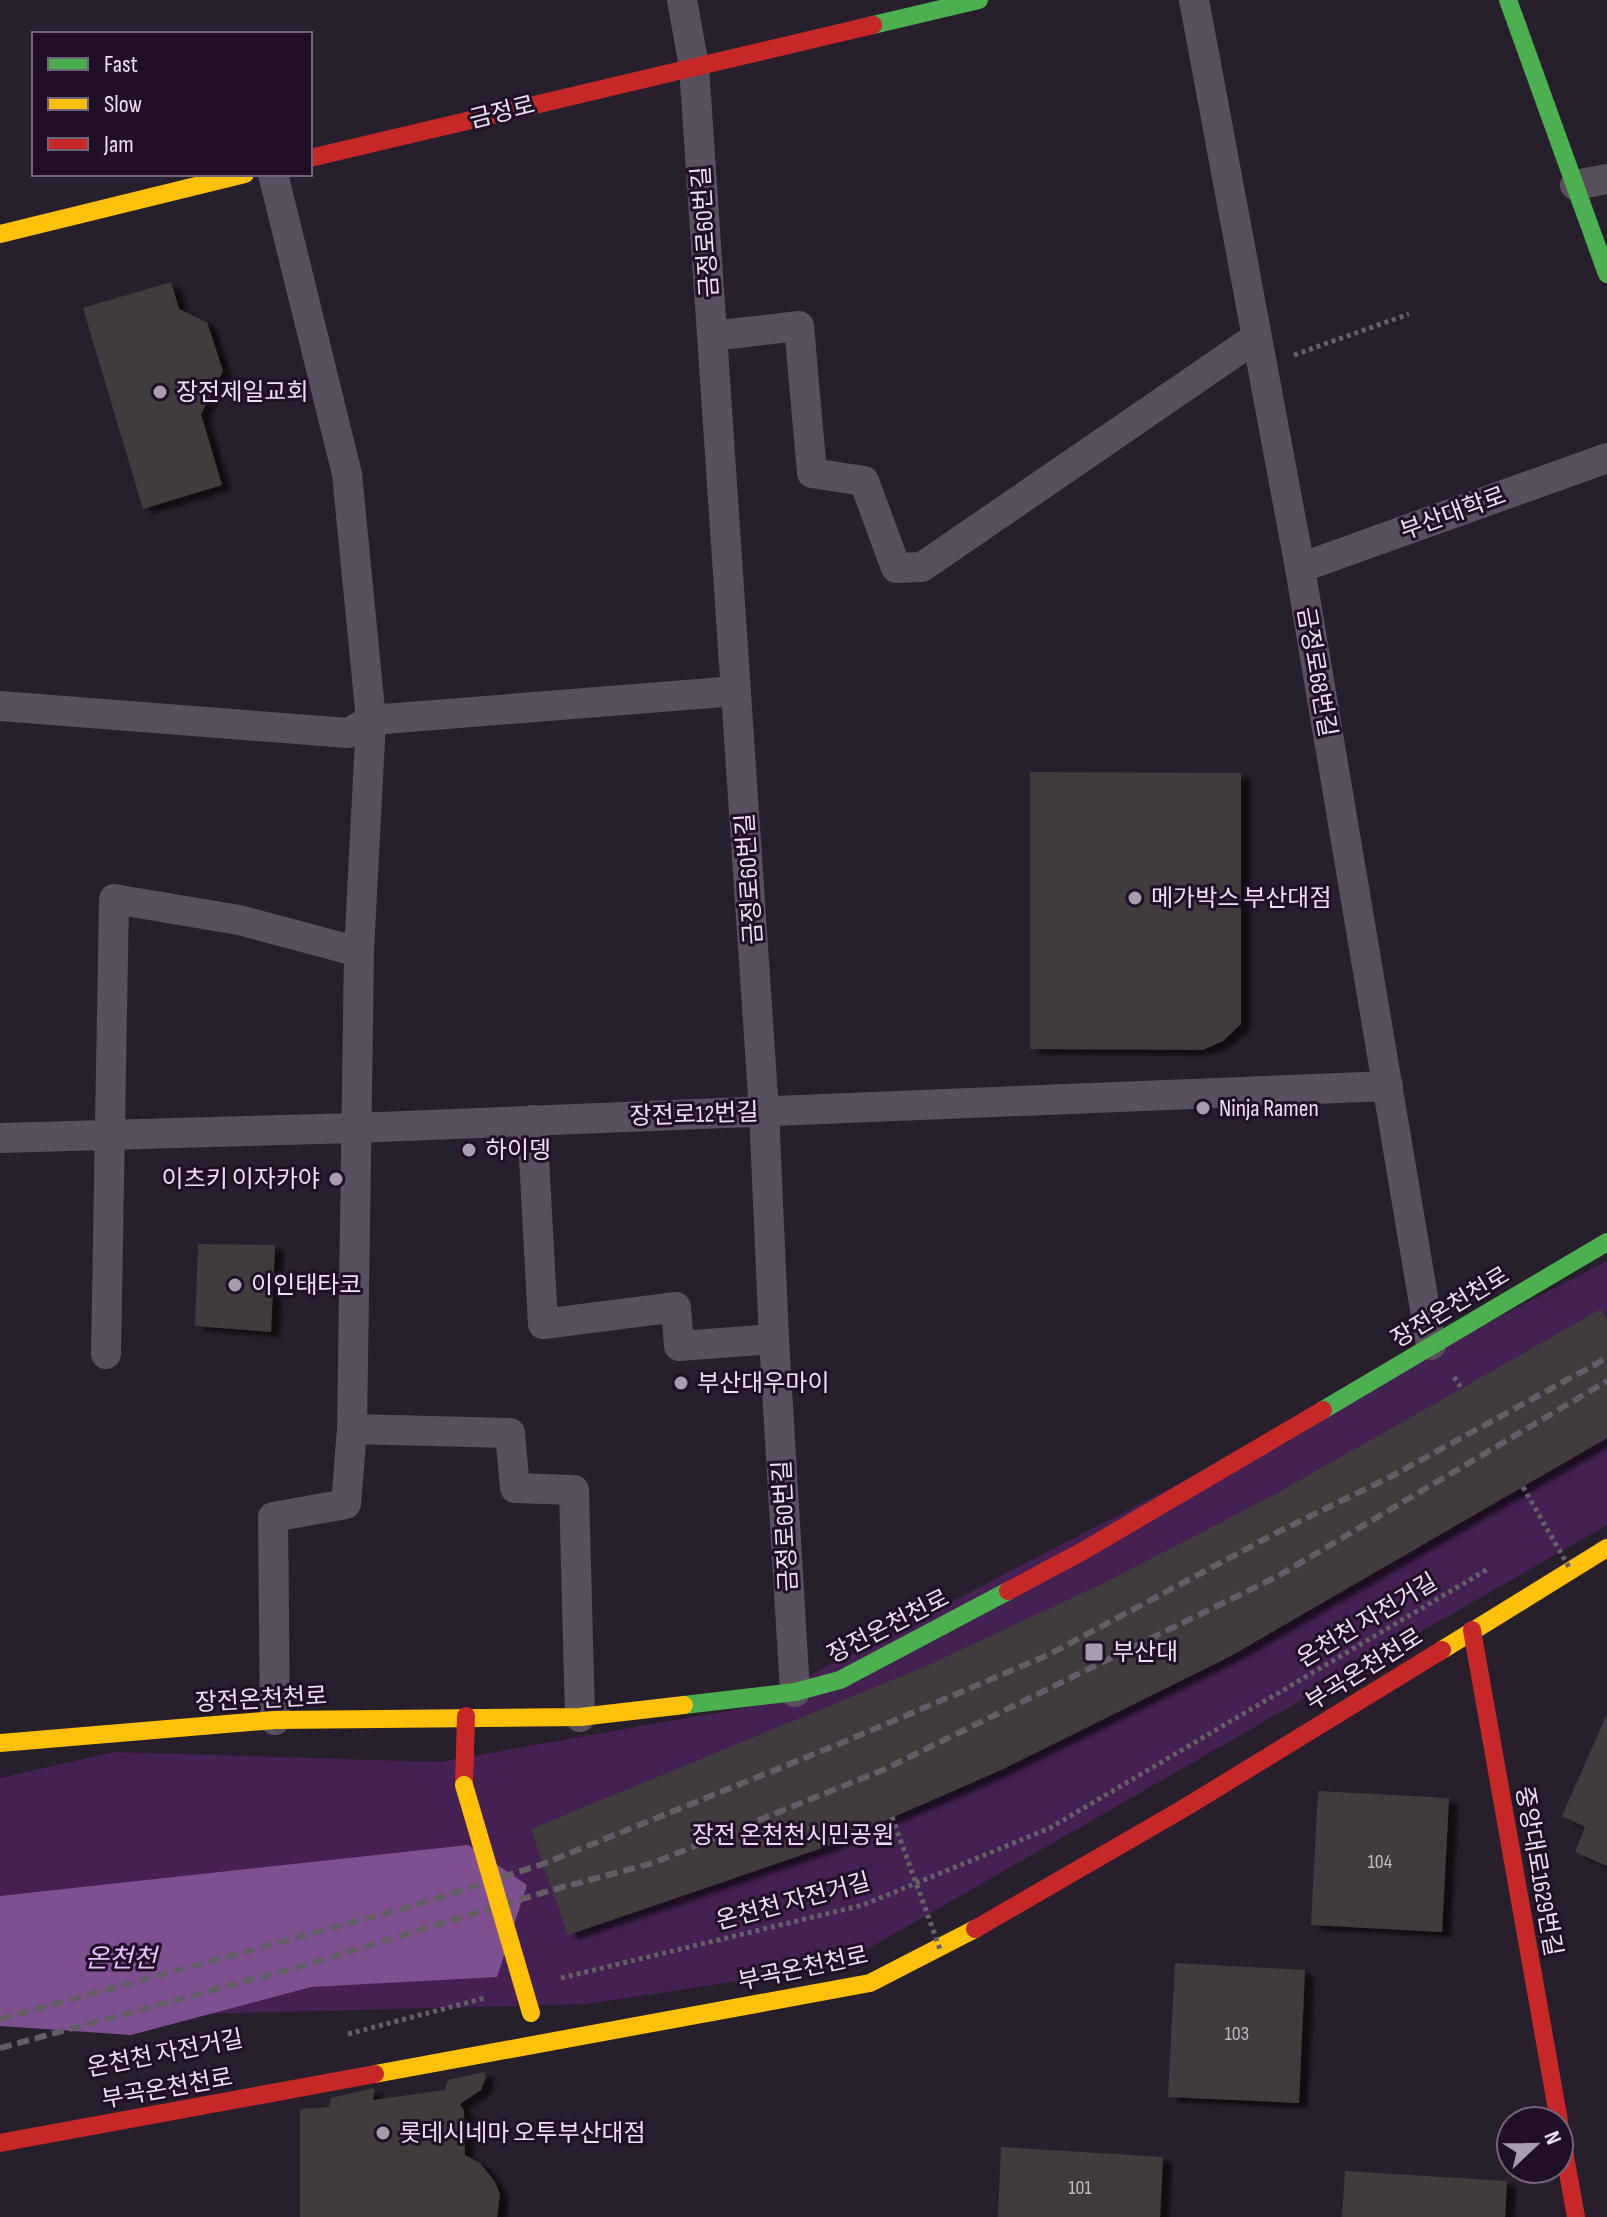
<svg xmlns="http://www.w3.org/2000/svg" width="1607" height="2217" font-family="'Sofia Sans Condensed','Noto Sans KR',sans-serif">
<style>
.green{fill:#452053}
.water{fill:#7e5090}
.building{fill:#413b3d;filter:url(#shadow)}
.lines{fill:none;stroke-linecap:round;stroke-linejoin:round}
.path{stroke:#655f68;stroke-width:5;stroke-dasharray:4 4;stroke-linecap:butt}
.street{stroke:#58505c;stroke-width:30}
.fast{stroke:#4caf50;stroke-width:18}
.slow{stroke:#ffc107;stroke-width:18}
.jam{stroke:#c62828;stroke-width:18}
.rail{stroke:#645d67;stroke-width:6;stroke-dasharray:12 6;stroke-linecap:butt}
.path-bridge{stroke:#655f68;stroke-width:5;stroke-dasharray:4 4;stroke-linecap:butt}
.slow-bridge{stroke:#ffc107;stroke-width:18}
.poi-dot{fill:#a79dac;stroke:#201027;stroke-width:3}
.labels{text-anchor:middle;stroke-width:6;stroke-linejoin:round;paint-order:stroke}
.number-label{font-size:20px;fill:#c1b8c4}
.street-label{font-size:24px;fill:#ece1f1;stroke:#201027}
.poi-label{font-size:24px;fill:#ece1f1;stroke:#201027;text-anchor:start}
.park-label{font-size:24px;fill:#f1d6fd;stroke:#201027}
.water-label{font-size:26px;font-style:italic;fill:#e8c0fa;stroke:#201027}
</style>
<defs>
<filter id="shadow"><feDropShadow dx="9" dy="5" stdDeviation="2" flood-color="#0009"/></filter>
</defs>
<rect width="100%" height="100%" fill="#281f2c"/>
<path class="green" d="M1607 1261V1525L838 1966 587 2004 0 2019V1778L114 1752 439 1762 749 1707Z"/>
<path class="water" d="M468 1845 527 1885 497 1977 311 1987 131 2035 0 2026V1896Z"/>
<path class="building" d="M171 282 179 309 207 322 223 371 201 414 222 485 143 509 83 308Z
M1030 772 1241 773V1024L1223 1041 1203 1050 1030 1049Z
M198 1244 275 1245 271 1332 195 1326Z
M1601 1309 1607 1320V1438L1229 1657 1001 1770 825 1847 568 1935 531 1829 924 1667 1104 1583 1274 1495Z
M1607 1714V1866L1575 1852 1585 1827 1562 1816Z
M1318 1791 1449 1798 1442 1932 1311 1925Z
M1175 1963 1305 1970 1299 2103 1168 2097Z
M484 2072 486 2077 481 2090 460 2104 464 2111 465 2155 480 2163 495 2182 500 2194 497 2217H300V2109L329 2107 331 2098 374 2088 373 2100 445 2090 448 2080Z
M1001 2147 1163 2157 1160 2217H998Z
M1345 2171 1507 2181 1505 2217H1342Z"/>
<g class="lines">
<path class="path" d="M1294 355 1409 314
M1454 1377 1462 1389
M561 1978 863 1905 1050 1828 1488 1569
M348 2034 485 1998"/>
<path class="street" d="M682 0 694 66 764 1111 774 1339 795 1692
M1194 0 1300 568 1431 1345
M273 174 347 474 371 720 359 952 352 1429 346 1504 273 1517 275 1720
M1575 185 1607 179
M712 336 799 326 812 473 864 481 896 568 922 567 1257 337
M1300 568 1607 458
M0 706 348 733 371 720 736 691
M532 1120 543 1324 676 1307 679 1346 774 1339
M0 1138 355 1128 1388 1086
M106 1354 114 899 239 920 359 952
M352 1429 510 1433 515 1488 574 1490 580 1717"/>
<path class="fast" d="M1508 0 1607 274
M873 25 979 0
M1323 1410 1607 1242
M684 1705 795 1692 840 1680 1008 1591"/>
<path class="slow" d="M0 234 245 174
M1442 1650 1607 1548
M0 1743 275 1720 580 1717 684 1705
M375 2074 870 1983 975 1929"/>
<path class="jam" d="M310 158 873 25
M1008 1591 1083 1551 1323 1410
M1472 1630 1559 2121
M464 1785 466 1716
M975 1929 1186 1807 1442 1650
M1559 2123 1576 2217
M0 2143 375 2074"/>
<path class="rail" d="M0 2019 409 1907 543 1864 839 1744 1048 1655 1278 1532 1390 1477 1607 1358
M0 2048 302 1966 552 1890 653 1863 883 1770 1278 1576 1607 1381"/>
<path class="path-bridge" d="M1523 1487 1570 1569
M892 1817 940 1949"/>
<path class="slow-bridge" d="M464 1785 531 2013"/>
</g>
<g class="poi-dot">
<circle cx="160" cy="392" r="8"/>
<circle cx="1135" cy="898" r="8"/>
<circle cx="1203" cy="1108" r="8"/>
<circle cx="469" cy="1150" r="8"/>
<circle cx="336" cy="1179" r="8"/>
<circle cx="235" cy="1285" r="8"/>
<circle cx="681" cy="1383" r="8"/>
<rect x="1084" y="1642" width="20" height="20" rx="4"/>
<circle cx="383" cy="2133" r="8"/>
</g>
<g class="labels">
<g class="number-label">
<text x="1380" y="1868">104</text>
<text x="1237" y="2040">103</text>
<text x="1080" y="2194">101</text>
</g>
<g class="street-label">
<text transform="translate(502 112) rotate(-14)" y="8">금정로</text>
<text transform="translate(705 232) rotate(-94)" y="8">금정로60번길</text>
<text transform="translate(1453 513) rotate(-20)" y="8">부산대학로</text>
<text transform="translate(1317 672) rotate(80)" y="8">금정로68번길</text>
<text transform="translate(749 879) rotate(-94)" y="8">금정로60번길</text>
<text transform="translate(694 1114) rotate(-2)" y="8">장전로12번길</text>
<text transform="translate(1450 1307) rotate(-31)" y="8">장전온천천로</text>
<text transform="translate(785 1526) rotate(-93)" y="8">금정로60번길</text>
<text transform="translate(1367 1620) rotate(-31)" y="8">온천천 자전거길</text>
<text transform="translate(888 1626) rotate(-27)" y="8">장전온천천로</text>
<text transform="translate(1364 1669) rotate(-32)" y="8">부곡온천천로</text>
<text transform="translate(261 1699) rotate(-3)" y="8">장전온천천로</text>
<text transform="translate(1539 1871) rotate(80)" y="8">중앙대로1629번길</text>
<text transform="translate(793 1901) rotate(-15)" y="8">온천천 자전거길</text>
<text transform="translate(803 1968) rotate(-12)" y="8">부곡온천천로</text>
<text transform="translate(165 2053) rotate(-11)" y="8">온천천 자전거길</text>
<text transform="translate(167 2088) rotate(-10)" y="8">부곡온천천로</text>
</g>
<g class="poi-label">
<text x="176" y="400">장전제일교회</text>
<text x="1151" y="906">메가박스 부산대점</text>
<text x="1219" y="1116">Ninja Ramen</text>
<text x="485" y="1158">하이뎅</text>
<text x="320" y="1187" text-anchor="end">이츠키 이자카야</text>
<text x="251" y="1293">이인태타코</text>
<text x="697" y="1391">부산대우마이</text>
<text x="1112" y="1660">부산대</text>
<text x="399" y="2141">롯데시네마 오투부산대점</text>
</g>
<g class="park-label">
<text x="793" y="1843">장전 온천천시민공원</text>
</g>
<g class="water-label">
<text x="121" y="1967">온천천</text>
</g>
</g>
<rect x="32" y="32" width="280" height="144" fill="#201027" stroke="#726478" stroke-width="2"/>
<rect x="48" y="58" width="40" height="12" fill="#4caf50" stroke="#726478" stroke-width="2"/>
<text x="104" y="72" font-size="24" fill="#ece1f1">Fast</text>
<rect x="48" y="98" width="40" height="12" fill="#ffc107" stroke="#726478" stroke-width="2"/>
<text x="104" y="112" font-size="24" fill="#ece1f1">Slow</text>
<rect x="48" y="138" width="40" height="12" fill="#c62828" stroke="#726478" stroke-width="2"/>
<text x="104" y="152" font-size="24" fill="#ece1f1">Jam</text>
<g transform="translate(1535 2145) rotate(68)"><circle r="38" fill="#201027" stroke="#726478" stroke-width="2"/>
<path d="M0-6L14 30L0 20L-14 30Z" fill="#a79dac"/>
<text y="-12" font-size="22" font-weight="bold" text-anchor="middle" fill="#ece1f1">N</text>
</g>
</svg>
